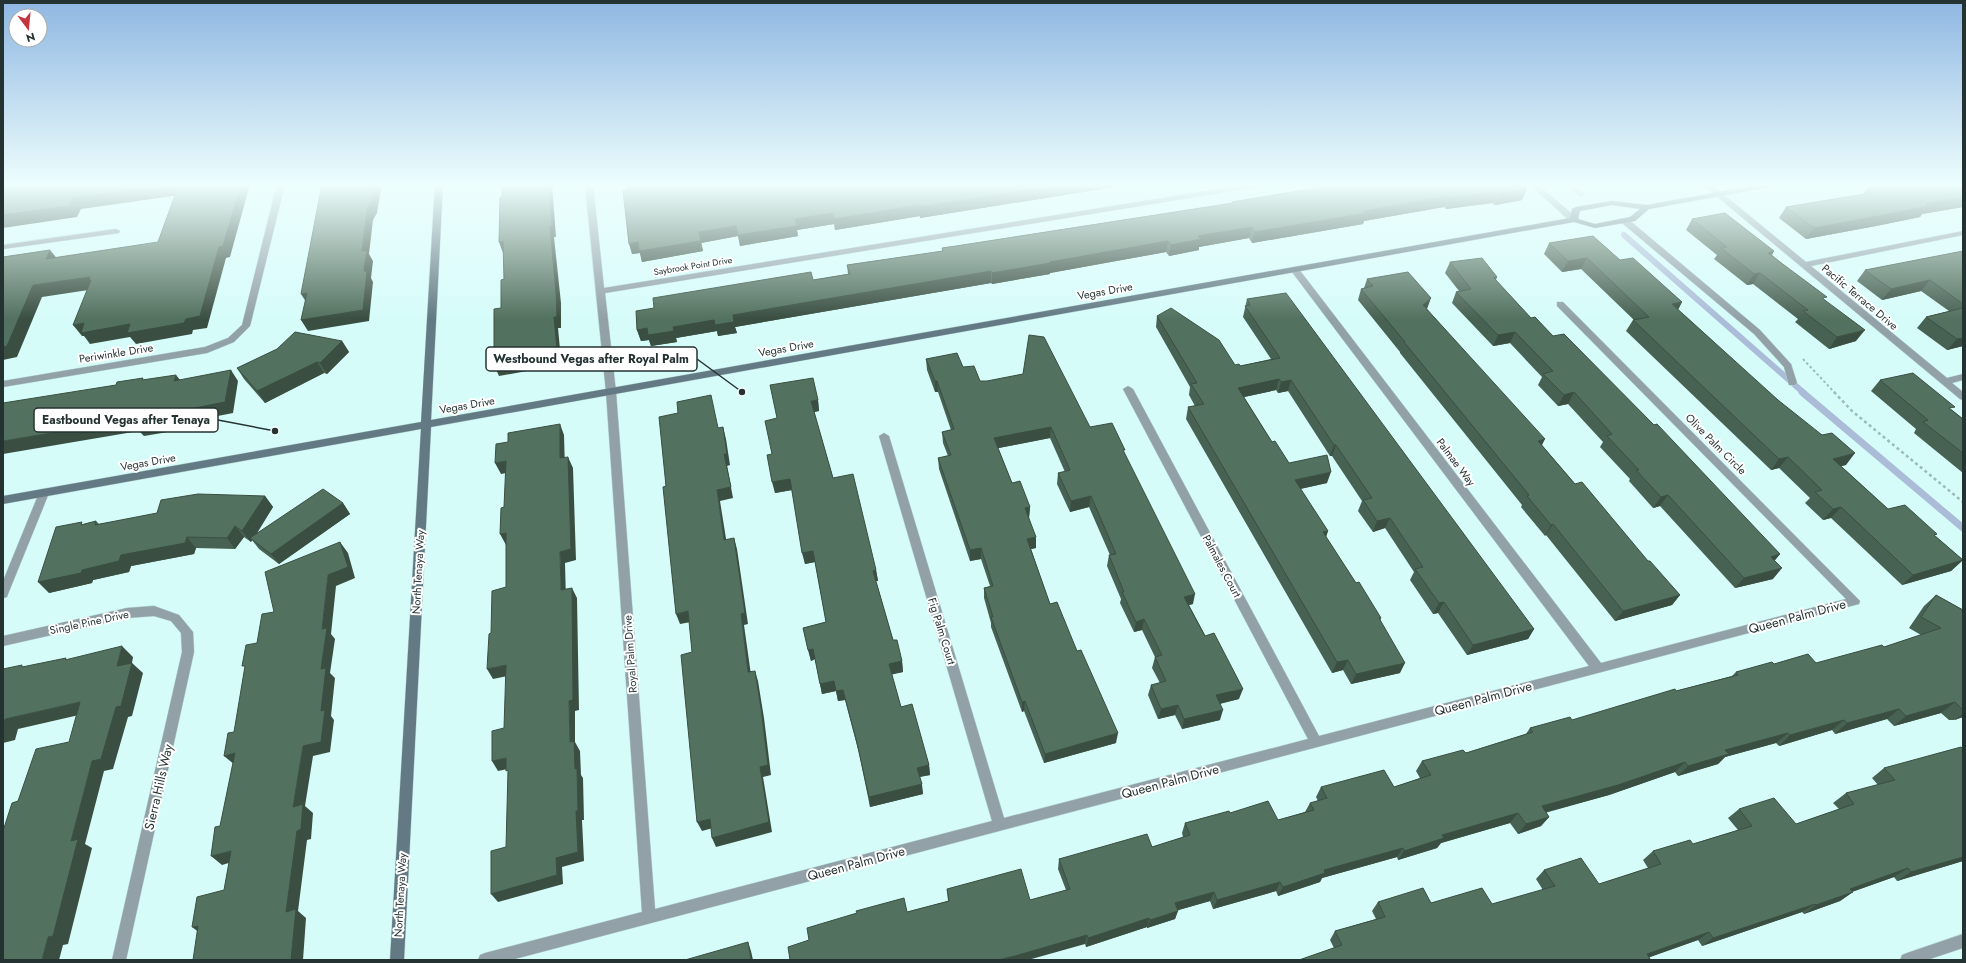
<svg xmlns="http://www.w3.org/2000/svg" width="1966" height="963" font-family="Jost,sans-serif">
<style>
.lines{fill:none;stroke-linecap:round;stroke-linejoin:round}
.stream-far1{stroke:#abbcd8;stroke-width:6}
.stream{stroke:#abbcd8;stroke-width:7}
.lane-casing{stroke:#b6d8d6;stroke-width:1}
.street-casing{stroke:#b6d8d6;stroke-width:1}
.secondary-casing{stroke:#b6d8d6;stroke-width:1}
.path-far1{stroke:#9cbab9;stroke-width:2;stroke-dasharray:2.5 2.5;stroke-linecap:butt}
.path{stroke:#9cbab9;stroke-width:2.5;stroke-dasharray:3 3;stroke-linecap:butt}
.lane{fill:#92a1a8;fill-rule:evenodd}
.street{fill:#92a1a8;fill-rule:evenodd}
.secondary{fill:#637983;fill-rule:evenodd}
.wall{fill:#476152}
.shaded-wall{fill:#3a4f42}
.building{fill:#53715f;stroke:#3a4f42}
.labels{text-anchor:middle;stroke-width:4;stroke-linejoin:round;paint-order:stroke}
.far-street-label{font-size:9px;fill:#243332;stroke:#fff}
.street-label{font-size:11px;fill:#243332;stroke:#fff}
.near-street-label{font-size:13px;fill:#243332;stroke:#fff}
.leader{fill:none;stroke:#243332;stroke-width:1.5}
.callout-dot{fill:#243332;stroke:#fff;stroke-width:1.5}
.callout{fill:#fff;stroke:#243332;stroke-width:1.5}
.callout-label{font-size:12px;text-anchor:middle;font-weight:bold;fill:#243332}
</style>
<rect width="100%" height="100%" fill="#d6fcfa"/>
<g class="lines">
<path class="stream-far1" d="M1570 184 1581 194
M1624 235 1804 393"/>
<path class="stream" d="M1802 392 1963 528"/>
<defs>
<path id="lane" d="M1622 219H1628L1760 330 1791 364 1797 383 1795 385H1789L1784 367 1754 334 1622 223Z"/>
<path id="street" d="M277 184H285L250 326 234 342 207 353 3 387V381L205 347 228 338 242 325Z
M585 184H593L604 288 1249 184H1267L1263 186 605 293 616 392 655 909 992 821 879 436 884 433 889 436 1004 818 1308 739 1123 389 1128 386 1133 389 1319 736 1589 666 1292 272V268H1298L1601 663 1846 599 1557 306V302H1563L1860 601 1859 604 1855 605 511 960H478L480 955 485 953 642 912 606 392Z
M1529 184H1537L1577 218V222H1571Z
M1702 184H1711L1806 262 1963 231V235L1811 266 1947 378 1963 374V380L1952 383 1963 392V400L1960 399Z
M116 229 120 231 119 233 3 249V245Z
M44 489 48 490 49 493 8 594 7 597 3 598V581L39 493 40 490Z
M154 606 179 615 193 632 194 652 126 960H112L182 652 181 633 171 621 154 616 127 618 3 646V636L127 608Z
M1963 934V948L1927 960H1900L1902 955 1907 953Z"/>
<path id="secondary" d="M435 184H443L431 420 1570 218 1572 209 1576 207 1612 201 1647 205 1763 184H1779L1775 186 1649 209 1635 221 1595 228 1574 222 431 427 404 960H390L421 429 3 504V496L421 422ZM1612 205 1640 209 1630 217 1595 224 1578 219 1580 211Z"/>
</defs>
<use href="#lane" class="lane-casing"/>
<use href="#street" class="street-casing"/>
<use href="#secondary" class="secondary-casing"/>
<path class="path-far1" d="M1803 359 1835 393"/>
<path class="path" d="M1834 392 1852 411 1963 502"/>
<use href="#lane" class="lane"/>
<use href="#street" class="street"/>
<use href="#secondary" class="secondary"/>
</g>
<path class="wall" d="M1133 184 920 218V216L835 230 834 224 797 230 798 236 740 246 738 236 701 243 703 251 642 262 640 253 632 254 627 190Z
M1521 184 1522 200 1495 205 1492 203 1446 209 1444 207 1364 221 1363 224 1252 243 1249 238 1199 247V250L1169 256 1166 252 1050 273V274L992 284 991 283 735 327 737 333 718 336 717 331 676 338 677 342 651 346 649 340 641 341 637 330 813 280 848 274 847 265 942 251V248L1232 203V202Z
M1963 184V207L1922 214 1920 217 1876 226 1806 239 1779 218 1786 207 1863 194 1869 187Z
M1692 219 1774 251 1772 255 1825 300 1856 341 1829 349 1795 322 1798 319 1753 284 1747 285 1714 259 1717 255 1686 230Z
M1549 243 1620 260 1682 302 1678 310 1846 465 1841 466 1888 509 1935 536 1963 560 1951 571 1902 585 1831 518 1823 520 1805 503 1810 498 1779 468 1771 470 1626 331 1633 320H1634L1581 269 1562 272 1544 254Z
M1963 251V346L1947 350 1917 328 1926 317 1949 311 1921 291 1882 300 1857 281 1865 270Z
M1450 262 1497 277 1496 280 1531 318 1553 336 1780 554 1775 560 1773 579 1735 588 1660 506 1653 508 1629 481 1630 479 1600 447 1603 442 1568 404 1558 406 1538 385 1542 377 1510 343 1493 346 1452 303 1456 292 1459 291 1445 273Z
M1367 279 1427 309 1575 484 1680 595 1672 605 1615 621 1546 535 1545 536 1521 507 1522 505 1400 353V352L1358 300 1361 289 1364 288Z
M1247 299 1534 629 1528 639 1467 655 1438 613 1433 614 1410 580 1414 572 1385 528 1373 532 1358 511 1362 501 1332 456H1330L1288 391 1278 393 1276 390 1244 397 1272 442 1289 463 1327 483 1300 489 1328 531 1326 537 1356 583 1381 618 1380 621 1400 673 1351 684 1343 670 1332 673 1186 419 1188 407 1195 406 1189 395 1190 387 1156 327 1157 316 1235 365 1240 366 1271 359 1243 317Z
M342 341 349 352 327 374 324 373 265 403 244 379 237 368Z
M926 359 963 367 980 381 1090 427 1124 454 1193 604 1189 605 1239 699 1220 704V720L1182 729 1175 715 1158 719 1148 695 1151 685 1160 683 1152 668 1155 657 1142 630 1134 632 1120 603 1121 599 1107 566 1109 555H1110L1089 507 1070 512 1057 484 1058 473 1065 472 1050 438 998 448 1012 483 1030 507 1029 518 1036 548 1031 549 1050 604 1077 651 1116 743 1044 763 1024 711 1022 712 991 627V623L984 598V588L990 586 981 559 970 561 939 469 938 458 948 456 943 443 942 432 951 430 938 392H935L927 370Z
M1880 380 1952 410 1963 419V473L1914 433 1916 429 1871 391Z
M818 400 819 411 814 412 833 478 876 570 878 581H876L893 640 902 661 903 672 891 674 901 707 929 765 930 775 920 777 923 794 870 807 859 753 845 700 838 701 836 691 822 694 815 659 811 661 803 628 826 622 815 562 805 564 792 490 775 493 772 454 777 418Z
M265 496 273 507 256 533 343 503 350 514 279 564 259 549 252 540 251 542 244 537 235 549 196 548 194 554 131 566 129 572 93 580 92 583 49 593 84 524 96 521 99 524Z
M1936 595 1963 610V717L1954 720H1949L1941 713 1894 726 1887 719 1835 734 1832 730 1779 746 1776 743 1725 757 1718 764 1678 776 1675 772 1609 795 1546 812 1549 817 1541 826 1518 834 1510 823 1441 843 1437 848 1398 860 1397 857 1322 878 1320 882 1278 896 1276 891 1213 909 1210 901 1178 910 1175 919 1147 928V927L1086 947 1085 944 907 912 948 901 947 889 1030 900 1066 890 1058 869 1059 859 1152 847 1183 837 1182 833 1185 823 1230 813 1278 820 1305 812 1310 803 1318 801 1316 797 1321 787H1394L1420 778 1416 771 1422 761 1466 753 1526 734 1530 728 1572 720 1676 691 1732 676 1736 672 1774 664 1816 663 1884 647 1921 635 1909 628 1924 606Z
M1963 749V861L1897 881 1894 877 1852 892H1853L1840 901 1804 914 1802 912 1702 946 1698 940 1649 957 1650 959 1648 960H1299L1334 948 1330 940 1335 931 1376 919 1372 911 1378 902 1431 903 1492 904 1543 890 1536 879 1544 870 1599 884 1648 868 1643 860 1653 851 1693 844 1738 830 1728 818 1739 809 1796 824 1839 809 1833 803 1846 793 1878 785 1872 778 1884 768Z"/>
<path class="shaded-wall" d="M174 184H180L187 194 81 209 77 217 3 228V215L73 198Z
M241 184H250L230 257 226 258 207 328 193 330 192 334 136 344 130 337 90 344 84 336H82L73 325 84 323 130 324 186 319 219 247Z
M375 184H382L377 213 373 220 369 254 373 261 371 278 373 282 369 321 308 331 301 320 364 271 362 251 367 209Z
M549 184H552L556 237H554L561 303V328H558L561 360 549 363V367L499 376 494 365 544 351 550 226Z
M1067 184H1133L920 218V207Z
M1527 189 1522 200 1495 205 1500 194Z
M1497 192 1492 203 1446 209 1450 198Z
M1448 196 1444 207 1364 221 1363 224 1252 243 1255 232 1364 211Z
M1963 197V207L1922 214 1920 217 1876 226 1806 239 1814 228 1926 204Z
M919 205 920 216 835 230 834 219Z
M833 213 834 224 797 230 798 236 740 246 738 235 795 219Z
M736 226 738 236 701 243 699 232Z
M1252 227 1249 238 1199 247V250L1169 256 1171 245 1198 236Z
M503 241 508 252 503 253 499 242Z
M701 241 703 251 642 262 640 253 632 254 629 244 638 242Z
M1168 241 1166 252 1050 273V274L992 284V273L1050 262Z
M50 250 59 261 46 259Z
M1774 251 1767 262 1768 253Z
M1587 258 1581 269 1562 272 1568 261Z
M991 271V283L735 327 737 333 718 336 717 331 676 338 677 342 651 346 649 340 641 341 637 330 647 328 673 327 733 315Z
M1760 273 1753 284 1747 285 1754 274Z
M90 277 95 289 42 297 17 357 3 360V347L33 285Z
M1930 280 1921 291 1882 300 1891 289Z
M307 293 308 305 301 294Z
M1431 298 1427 309 1423 305Z
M1682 302 1676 313 1672 304Z
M1865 330 1856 341 1829 349 1837 337Z
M1515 332 1510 343 1493 346 1498 335Z
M1963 338V346L1947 350 1957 339Z
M342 341 349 352 327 374 320 363Z
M317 362 324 373 265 403 257 391Z
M231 370 238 381 233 413 182 423 180 430 144 436 139 431 3 454V441L174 412Z
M176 375 185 386 174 381Z
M1279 379 1276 390 1235 399 1238 388Z
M1291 380 1288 391 1278 393 1281 382Z
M935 381H937L938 392H935Z
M1574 392 1568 404 1558 406 1564 395Z
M818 400 819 411 813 412 811 401Z
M560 424 564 435 565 470 560 458Z
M723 427 726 439 730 465 727 466 733 498 720 501 728 551 724 540 717 490 724 454Z
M1051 427 1050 438 994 449V438Z
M1545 439 1539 451 1538 441Z
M1334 445H1336L1332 456H1330Z
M1855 453 1846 465 1824 470 1833 459Z
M568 457 573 468 576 560 565 563 566 601 561 590 560 552Z
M1788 457 1779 468 1771 470 1779 459Z
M506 461 512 472 501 474 495 463Z
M1331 472 1327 483 1291 491 1295 480Z
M790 479 792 490 775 493 772 482Z
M1668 495 1660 506 1653 508 1661 497Z
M265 496 273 507 253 540 250 538 252 540 251 542 242 531Z
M1091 496 1089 507 1070 512 1071 501Z
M343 503 350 514 279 564 271 554Z
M1030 507 1029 518 1025 519V508Z
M1841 507 1831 518 1823 520 1833 509Z
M1390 518 1385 528 1373 532 1377 521Z
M1553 524 1546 535 1545 536 1551 525Z
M235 526 244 537 235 549 227 538Z
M1328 531 1324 542 1323 532Z
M506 533V545L500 534Z
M187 537 196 548 194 554 131 566 129 572 93 580 92 583 49 593 38 582 82 570 121 555Z
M1036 537V548L1026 550 1027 539Z
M734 538 737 549 748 624 744 625 752 682 748 672 741 614Z
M340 542 348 553 355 578 336 586 331 634 335 639 330 673 335 678 331 716 334 720 330 752 313 756 305 806 313 813 311 839 307 840 298 911 306 918 303 960H291L286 912 293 807 303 746 321 711V669L322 629 328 575Z
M981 548V559L970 561V550Z
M813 551 815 562 805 564 802 553Z
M1780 554 1771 565V557Z
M1963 560 1951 571 1902 585 1913 575Z
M1782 568 1773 579 1735 588 1744 578Z
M876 570 878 581H874L873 571Z
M572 588 577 598 579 710 575 711V742L580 751 581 775 583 778 584 820H582L584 861 562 867 563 884 498 902 491 894 556 858 576 811 570 742 569 701Z
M1195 594 1193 604 1181 607 1184 597Z
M1680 595 1672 605 1615 621 1623 611Z
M1444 602 1438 613 1433 614 1439 603Z
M688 611 691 622 680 624 676 614Z
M1144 619 1142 630 1134 632 1136 622Z
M1534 629 1528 639 1467 655 1473 645Z
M122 646 133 657 132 663 143 673 132 716 128 717 113 769 104 771 85 844 92 848 68 944 63 945 59 960H42L48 937 71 841Z
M813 649 815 659 811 661 808 650Z
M1348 660 1343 670 1332 673 1337 662Z
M902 661 903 672 890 675 889 664Z
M1405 663 1400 673 1351 684 1356 674Z
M506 665 512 675 493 679 487 669Z
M755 671 758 681 764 718 771 775 763 777 772 832 716 847 712 838 760 767Z
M834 681 843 690 845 700 838 701 836 691 822 694 820 684Z
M1243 689 1239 699 1213 705 1216 695Z
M1025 701 1024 711 1022 712V702Z
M80 702 92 712 18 729 15 740 3 743V725L5 719Z
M1955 702 1941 713 1894 726 1906 716Z
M1178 705 1175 715 1158 719 1161 709Z
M1899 709 1887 719 1835 734 1847 723Z
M1223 710 1220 720 1182 729 1184 719Z
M1963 714V717L1954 720Z
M1844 720 1832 730 1779 746 1790 735Z
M1118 733 1116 743 1044 763 1045 754Z
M1788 733 1776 743 1725 757 1718 764 1678 776 1688 766 1725 750Z
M235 753V765L224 756Z
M506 758 513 768 498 771 492 761Z
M1685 762 1675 772 1609 795 1534 816 1542 806Z
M929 765 930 775 918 777 917 768Z
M922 784 923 794 870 807 869 797Z
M1518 813 1510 823 1441 843 1437 848 1398 860 1404 851 1442 835Z
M1549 817 1541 826 1518 834 1526 824Z
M710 819 713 828 702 831 697 822Z
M1403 848 1397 857 1322 878 1320 882 1278 896 1283 887 1324 870Z
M231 851 242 859 222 865 211 856Z
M1963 857V861L1897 881 1911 872Z
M1908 868 1894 877 1837 897 1850 889Z
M1280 882 1276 891 1213 909 1217 900Z
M1214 892 1210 901 1172 912 1175 903Z
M1853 892 1840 901 1804 914 1816 905Z
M1815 904 1802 912 1702 946 1713 938Z
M1178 911 1175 919 1147 928 1150 920Z
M1149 918 1147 927 1086 947 1088 938Z
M198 926 204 936 192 927Z
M1709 932 1698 940 1642 960 1647 954Z
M1087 935 1085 944 1028 960H998Z
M748 942 751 951 753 960H751Z"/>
<path class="building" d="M3 184H174L73 198 69 206 3 215Z
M179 184H241L223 246 219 247 200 316 186 319 184 323 127 333 130 324 81 333 84 323 73 325 91 280H89L90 277 33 285 7 346 3 347V257L50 250 46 259 158 242Z
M322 184H375L371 202 367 209 362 251 367 250 364 271H367L363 310 301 320 307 293 301 294Z
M502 184H549L552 226H550L556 292 557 317H554L557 349 544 351 545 355 494 365V309L501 308V280L504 279 503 241 499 242 500 197H502Z
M627 184H1067L920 207 919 205 834 219 833 213 795 219 797 226 738 235 736 226 699 232 701 241 639 251 638 242 629 244 623 190H627Z
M1339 184H1521L1527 189 1500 194 1497 192 1450 198 1448 196 1364 211 1367 213 1255 232 1252 227 1198 236 1201 239 1171 245 1168 241 1050 262 1051 263 992 273 991 271 733 315 734 322 715 325 714 320 673 327 674 331 648 335 647 328 637 330 636 311 654 308 653 298 811 272 813 280 850 274 847 265 943 251 942 248 956 246 1233 203 1232 202Z
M1884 184H1963V197L1926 204 1928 206 1884 215 1814 228 1786 207 1877 192 1869 187Z
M1725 213 1774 251 1768 253 1827 297 1822 298 1865 330 1837 337 1803 311 1808 310 1760 273 1754 274 1721 248 1727 247 1692 219Z
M1593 236 1620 260 1633 258 1682 302 1672 304 1778 400 1822 435 1832 433 1855 453 1833 459 1888 509 1905 505 1937 534 1934 535 1963 560 1913 575 1841 507 1833 509 1815 492 1822 490 1788 457 1779 459 1633 320 1649 317 1587 258 1568 261 1549 243Z
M1963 251V304L1930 280 1891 289 1865 270Z
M1482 258 1497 277 1494 278 1531 318 1535 317 1553 336 1564 334 1654 425 1657 424 1780 554 1771 557 1782 568 1744 578 1668 495 1661 497 1636 470H1639L1607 436 1612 434 1574 392 1564 395 1543 374 1553 371 1515 332 1498 335 1456 292 1471 289 1450 262Z
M1408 272 1431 298 1423 305 1545 439 1538 441 1575 484 1582 482 1648 561H1650L1680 595 1623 611 1553 524 1551 525 1527 496 1529 495 1404 342H1405L1361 289 1373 286 1367 279Z
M1286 293 1534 629 1473 645 1444 602 1439 603 1415 569 1423 567 1390 518 1377 521 1363 500 1372 498 1336 445H1334L1291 380 1281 382 1279 379 1238 388 1272 442 1275 441 1289 463 1327 455 1331 472 1295 480 1328 531 1323 532 1356 583 1359 582 1381 618H1379L1405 663 1356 674 1348 660 1337 662 1188 407 1204 404 1191 384 1197 383 1157 316 1171 308 1219 340 1235 365 1239 364 1240 366 1280 358 1245 306 1250 305 1247 299Z
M1963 308V338L1957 339 1926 317Z
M295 332 342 341 320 363 317 362 257 391 237 368 277 349Z
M1029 335 1044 337 1090 427 1112 423 1125 450H1123L1195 594 1184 597 1205 636 1214 633 1243 689 1216 695 1223 710 1184 719 1178 705 1161 709 1151 685 1166 681 1155 657 1162 655 1144 619 1136 622 1122 592H1124L1109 555 1116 554 1091 496 1071 501 1058 473 1070 470 1051 427 994 438 1012 483 1020 481 1030 507 1025 508 1036 537 1027 539 1050 604 1057 602 1077 651 1081 650 1118 733 1045 754 1025 701 1022 702 991 617H993L984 588 993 586 981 548 970 550 938 458 951 455 942 432 954 429 937 381H935L926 359 957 353 963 367 974 366 980 381H987L1023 374Z
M231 370 225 402 174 412 172 419 134 425 137 419 3 441V403L116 385 117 382 143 378 142 380 176 375 174 381Z
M1913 373 1955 407 1949 408 1963 419V453L1923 422 1928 420 1880 380Z
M813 378 818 400 811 401 833 478 853 474 876 570 873 571 893 640H897L902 661 889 664 901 707 912 704 929 765 917 768 922 784 869 797 857 743 843 690 836 691 834 681 820 684 813 649 808 650 803 628 826 622 813 551 802 553 790 479 772 482 767 455 772 454 765 421 777 418 770 385Z
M711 395 718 428 723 427 727 454H724L731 487 717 490 724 540 734 538 745 613 741 614 748 672 755 671 761 708 768 765 760 767 769 822 712 838 710 819 697 822 681 655 692 652 688 611 676 614 663 487 666 486 659 417 678 413 677 402Z
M560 424V458L568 457 571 549 560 552 561 590 572 588 573 700 569 701 570 742 574 741 575 769 577 768 578 811H576L578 852 556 858 557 875 491 894V851L506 847 508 770 506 771V758L492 761V731L504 728 506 665 487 669 489 634 491 633 492 591 506 587V533L500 534 501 508 504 507 506 461 495 463 496 444 508 442V433Z
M323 489 343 503 271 554 250 538Z
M198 494 265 496 242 531 235 526 227 538 187 537 185 543 121 555 119 561 82 570 81 573 38 582 56 527 82 522 81 525 96 521 95 525 157 513 161 500Z
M340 542 348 567 328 575 322 629 327 628 321 669 326 668 321 711 325 710 321 742 303 746 293 807 303 804 301 829 297 831 286 912 296 909 291 960H193L198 926 192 927 197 897 224 890 231 851 211 856 215 827 220 826 235 753 224 756 228 733 234 732 245 666H242L246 645 257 643 262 614 274 612 265 572Z
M1936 595 1963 610V710L1955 702 1906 716 1899 709 1847 723 1844 720 1790 735 1788 733 1725 750 1729 754 1688 766 1685 762 1618 785 1542 806 1549 817 1526 824 1518 813 1442 835 1444 838 1404 851 1403 848 1324 870 1325 873 1283 887 1280 882 1217 900 1214 892 1175 903 1178 911 1150 920 1149 918 1088 938 1087 935 1015 956 998 960H790L788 947 809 940 807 928 857 913 856 911 904 898 907 912 949 901 947 889 1021 869 1030 900 1070 889 1059 859 1105 846 1147 834 1152 847 1190 835 1185 823 1229 811 1230 813 1268 801 1278 820 1314 810 1310 803 1327 798 1321 787 1384 770 1394 787 1431 775 1422 761 1463 750 1466 753 1533 732 1530 728 1570 717 1572 720 1675 689 1676 691 1738 675 1736 672 1772 662 1774 664 1808 654 1816 663 1882 645 1884 647 1941 628 1921 617Z
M122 646 117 666 132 663 121 706 116 707 101 759 92 761 71 841 78 839 53 936 48 937 42 960H3V831L12 803 18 801 36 749 69 742 80 702 5 719 3 725V669L22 665V667L66 658 65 660Z
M1961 747 1963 749V857L1911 872 1908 868 1850 889 1853 892 1816 905 1815 904 1713 938 1709 932 1647 954 1650 959 1646 960H1299L1342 945 1335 931 1385 917 1378 902 1423 888 1431 903 1482 888 1492 904 1555 886 1544 870 1581 858 1599 884 1661 864 1653 851 1690 840 1693 844 1752 826 1739 809 1774 798 1796 824 1854 804 1846 793 1895 780 1884 768Z
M748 942 751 960H685Z"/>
<linearGradient id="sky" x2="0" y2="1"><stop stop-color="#8fb7e2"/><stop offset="0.58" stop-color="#edfefd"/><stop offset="1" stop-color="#edfefd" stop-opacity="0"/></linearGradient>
<rect width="1966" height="319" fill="url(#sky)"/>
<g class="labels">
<g class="far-street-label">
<text transform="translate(693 266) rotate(-9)" y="3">Saybrook Point Drive</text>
</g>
<g class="street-label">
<text transform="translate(1105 291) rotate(-10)" y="4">Vegas Drive</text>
<text transform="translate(1860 297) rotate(40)" y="4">Pacific Terrace Drive</text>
<text transform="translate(786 348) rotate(-10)" y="4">Vegas Drive</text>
<text transform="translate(116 353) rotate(-9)" y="4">Periwinkle Drive</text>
<text transform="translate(467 405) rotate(-10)" y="4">Vegas Drive</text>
<text transform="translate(1716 444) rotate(45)" y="4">Olive Palm Circle</text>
<text transform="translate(148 462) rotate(-10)" y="4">Vegas Drive</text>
<text transform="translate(1456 462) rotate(53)" y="4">Palmae Way</text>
<text transform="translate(1222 566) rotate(62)" y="4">Palmales Court</text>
<text transform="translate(418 572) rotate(-87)" y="4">North Tenaya Way</text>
<text transform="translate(89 622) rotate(-12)" y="4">Single Pine Drive</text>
<text transform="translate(942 631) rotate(73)" y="4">Fig Palm Court</text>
<text transform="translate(630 654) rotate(-94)" y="4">Royal Palm Drive</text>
<text transform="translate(400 895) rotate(-87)" y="4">North Tenaya Way</text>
</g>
<g class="near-street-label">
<text transform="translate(1797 616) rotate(-15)" y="5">Queen Palm Drive</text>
<text transform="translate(1483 698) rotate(-15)" y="5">Queen Palm Drive</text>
<text transform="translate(1170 781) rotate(-15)" y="5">Queen Palm Drive</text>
<text transform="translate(158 787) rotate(-77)" y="5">Sierra Hills Way</text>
<text transform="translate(856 863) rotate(-15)" y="5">Queen Palm Drive</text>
</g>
</g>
<path class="leader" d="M742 392L697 359M275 431L218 420"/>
<g class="callout-dot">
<circle cx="742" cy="392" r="4"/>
<circle cx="275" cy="431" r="4"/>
</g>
<g class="callout">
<rect x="486" y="347" width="211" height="24" rx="4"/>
<rect x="34" y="408" width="184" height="24" rx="4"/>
</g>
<g class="callout-label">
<text x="591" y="363">Westbound Vegas after Royal Palm</text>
<text x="126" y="424">Eastbound Vegas after Tenaya</text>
</g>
<rect width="1966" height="963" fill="none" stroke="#243332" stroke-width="8"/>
<g transform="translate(28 28) rotate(164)"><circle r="19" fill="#ffffff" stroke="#a7adad"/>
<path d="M0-3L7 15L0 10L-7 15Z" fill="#c53540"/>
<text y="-6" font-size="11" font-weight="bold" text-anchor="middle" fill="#243332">N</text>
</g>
</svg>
